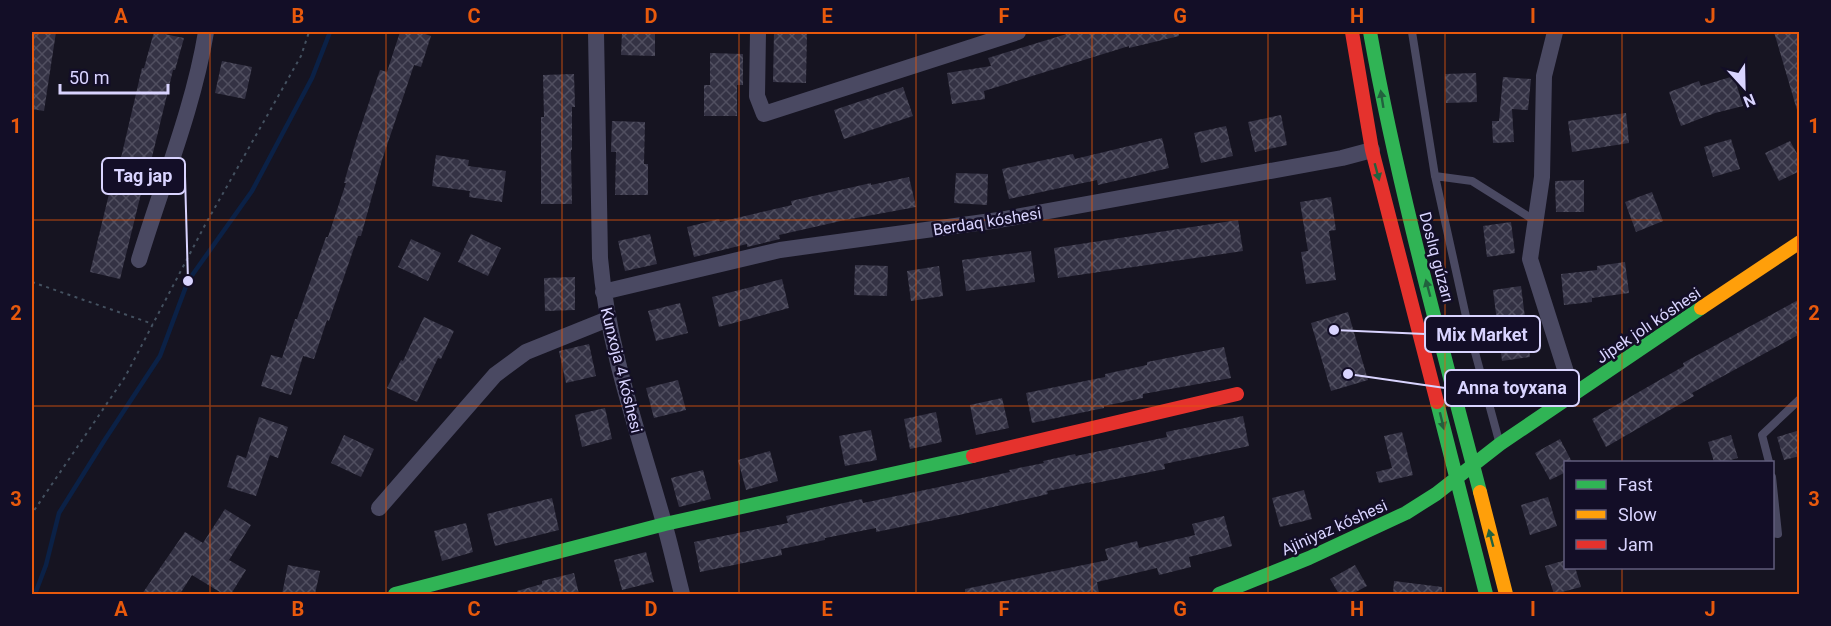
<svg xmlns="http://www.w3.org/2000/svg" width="1831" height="626" font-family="Roboto,sans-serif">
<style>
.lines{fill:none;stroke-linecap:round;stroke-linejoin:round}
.stream{stroke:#0b2146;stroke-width:4.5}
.building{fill:url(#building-cross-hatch)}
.path{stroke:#445160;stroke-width:2;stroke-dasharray:3 4.5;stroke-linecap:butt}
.lane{stroke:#4a4962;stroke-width:8}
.street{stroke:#4a4962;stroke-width:16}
.fast{stroke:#30b455;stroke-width:14}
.slow{stroke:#ff9f0a;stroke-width:14}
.jam{stroke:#e5322d;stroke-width:14}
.oneway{fill:#22613e}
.grid{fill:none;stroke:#e8590c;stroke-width:1.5;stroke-opacity:0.55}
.labels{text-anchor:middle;stroke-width:5;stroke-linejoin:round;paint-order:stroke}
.street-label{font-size:16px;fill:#d9d4ff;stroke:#130e27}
.leader{fill:none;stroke:#d9d4ff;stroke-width:2}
.callout-dot{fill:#d9d4ff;stroke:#130e27;stroke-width:2}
.callout{fill:#130e27;stroke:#d9d4ff;stroke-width:2}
.callout-label{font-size:18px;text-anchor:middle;font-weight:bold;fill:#d9d4ff}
.neatline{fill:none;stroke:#e8590c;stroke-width:2}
.grid-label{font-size:20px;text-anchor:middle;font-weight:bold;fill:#e8590c}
</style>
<defs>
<pattern id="building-cross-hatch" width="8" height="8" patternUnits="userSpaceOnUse" patternTransform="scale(1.5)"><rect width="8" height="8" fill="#343244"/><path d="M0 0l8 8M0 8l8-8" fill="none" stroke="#514f60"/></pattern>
</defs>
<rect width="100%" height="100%" fill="#161421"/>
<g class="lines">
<path class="stream" d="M35 594 46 565 59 513 104 441 160 356 188 281 252 191 312 78 330 32"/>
</g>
<path class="building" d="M32 32H56L44 111 32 109Z
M154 32 184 38 175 70H173L152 157H150L120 279 90 272 118 157 121 158 142 68H144Z
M400 32H419L431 36 421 67 414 65 382 160 361 236H358L329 321 327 320 314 359 303 356 291 395 261 386 271 355 282 358 295 319H297L326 237H328L346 183H344L356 141 380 70 387 72Z
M622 32H655V56L621 55Z
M774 32H807L806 83 773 82Z
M1073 32H1179V36L1129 48V46L984 91 985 99 952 104 947 73 991 66 988 58Z
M1774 32H1800V110H1797Z
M710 53 743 54V85H737V116H704V85H710Z
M222 61 252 67 245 99 215 93Z
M1476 73 1477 102 1446 103 1445 74Z
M574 74 575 107H572V150H571L572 204H541V117H544L543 75Z
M1734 76 1743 106 1715 113 1681 126 1669 92 1699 81 1701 86Z
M1503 77 1531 79 1528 110 1512 109 1514 142 1493 143 1492 121H1499Z
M903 87 913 116 844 139 834 110Z
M1626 113 1629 143 1572 152 1568 121Z
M1281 115 1287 145 1255 152 1248 122Z
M612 121 645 122 644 164H648V195H615L616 152H611Z
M1226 126 1233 156 1201 163 1194 133Z
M1162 138 1169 168 1098 185 1097 180 1009 199 1002 169 1073 154 1075 159Z
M1731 139 1740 169 1713 177 1704 147Z
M1790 141 1800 159V171L1779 181 1765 153Z
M436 155 469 160 468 166 506 171 502 202 469 197 470 191 432 186Z
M956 173 988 174 987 205 954 203Z
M909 177 916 207 845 220 779 235 780 239 747 247V244L694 257 687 227 719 219 720 222 792 205 791 201 871 183V185Z
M1584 180V212H1556L1555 181Z
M1652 192 1663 221 1636 232 1625 202Z
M1331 197 1336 230 1329 231 1336 280 1306 284 1301 252 1308 251 1300 202Z
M1238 220 1243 251 1058 278 1054 248Z
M1511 222 1515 253 1487 257 1483 226Z
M471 234 501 248 488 276 458 262Z
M650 234 657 264 625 271 618 241Z
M411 239 441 253 428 281 398 267Z
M1031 251 1035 282 966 291 962 260Z
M1625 262 1629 293 1592 298V302L1564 305 1561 274 1597 270V266Z
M855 265 888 266 887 296 854 295Z
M939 266 943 296 911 301 907 271Z
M575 277V310L545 311 544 278Z
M782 279 789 308 719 327 712 297Z
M1521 286 1530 357 1502 361 1493 290Z
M1800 299V334L1692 393 1694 396 1606 447 1592 419 1684 366 1683 363Z
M680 303 688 333 656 341 648 311Z
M1348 312 1368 380 1331 391 1311 323Z
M424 317 454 331 441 359 438 358 417 402 387 388 401 360 403 361Z
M589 344 596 376 566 383 559 351Z
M1224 347 1231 378 1143 394V398L1104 406V408L1032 423 1026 393 1105 377V374L1147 365V362Z
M678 380 686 410 654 418 646 388Z
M1002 398 1009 428 976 435 970 405Z
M605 408 612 439 582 447 575 415Z
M936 412 942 442 910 449 904 419Z
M1243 416 1249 446 1164 464 1165 469 1091 484V482L1047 491 1048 494 959 515 876 532V528L825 538V540L781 549 782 555 700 572 694 542 788 523 786 516 830 506 862 499 863 503 958 483 1010 472 1009 470 1044 463 1043 461 1075 454 1076 456 1167 437 1166 432Z
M259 417 288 427 278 458 270 455 256 496 227 487 237 455 246 458Z
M871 430 877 460 845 466 839 436Z
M1800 430V456L1784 460 1777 437Z
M1402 432 1413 475 1379 483 1376 472 1392 468 1384 436Z
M344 435 374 449 361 477 331 463Z
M1731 435 1738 458 1723 462H1714L1708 442Z
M1560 439 1572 462H1566V472L1550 480 1535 453Z
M770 451 778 481 746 490 738 460Z
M703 470 711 499 679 507 671 478Z
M1304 490 1312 519 1280 527 1272 498Z
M1548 497 1557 526 1530 535 1521 505Z
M552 498 559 530 495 546 487 514Z
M225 509 251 525 229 560 246 570 231 594H223L192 575 180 594H142L185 532 203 543Z
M1224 516 1232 546 1189 557 1191 567 1159 575 1157 568 1097 582 1099 593 1092 594H965V589L1108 560 1105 549 1137 541 1139 548 1195 535 1192 524Z
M466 523 473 552 442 561 434 531Z
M646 552 654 582 622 590 614 560Z
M1566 560V567H1575L1581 587 1554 594 1545 566Z
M288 565 320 571 315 594H282Z
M1355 565 1367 586 1352 594H1339L1330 579Z
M574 573 579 594H518L517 591 542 584V581Z
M1394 581 1442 587V594H1393Z"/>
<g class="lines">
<path class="path" d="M32 282 153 324
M32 517 33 512 125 377 205 225 301 56 309 32"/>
<path class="lane" d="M1412 32 1435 176 1469 330 1499 441
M1435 176 1472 181 1534 220
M1769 462 1762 435 1800 399
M1772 477 1778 534 1772 533"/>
<path class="street" d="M596 32 600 258C608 351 639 434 664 523 671 547 676 571 682 594
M758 32 757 96 764 114 1018 32
M1555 32 1544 76 1542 177 1530 259 1573 394
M139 260C162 184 193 110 206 32
M603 292 780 250 999 220 1342 158 1372 150
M379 508 495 375 526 352 608 319"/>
<path class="fast" d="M1370 32C1398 187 1440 339 1480 492
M1437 402 1486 594
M395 594 665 524 973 456
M1219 594 1309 558 1406 513 1436 494 1500 444 1701 308"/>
<path class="slow" d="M1701 308 1800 242
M1480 492 1506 594"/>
<path class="jam" d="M1352 32 1372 150 1437 402
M973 456 1237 394"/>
</g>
<defs><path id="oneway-solid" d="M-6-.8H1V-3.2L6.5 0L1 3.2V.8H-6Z" transform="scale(1.5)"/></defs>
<g class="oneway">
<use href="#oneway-solid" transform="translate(1382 99) rotate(-99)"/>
<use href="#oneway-solid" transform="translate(1377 172) rotate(75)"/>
<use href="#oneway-solid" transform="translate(1428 288) rotate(-105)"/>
<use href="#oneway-solid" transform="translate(1442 421) rotate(76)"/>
<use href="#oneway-solid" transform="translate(1491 538) rotate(-105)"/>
</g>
<path class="grid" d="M210 32V594M386 32V594M562 32V594M739 32V594M916 32V594M1092 32V594M1268 32V594M1445 32V594M1622 32V462M32 220H1800M32 406H1800M1622 568V594"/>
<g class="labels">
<g class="street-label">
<text transform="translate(987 221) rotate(-9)" y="6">Berdaq kóshesi</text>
<text transform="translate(1437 257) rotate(75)" y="6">Doslıq gúzarı</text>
<text transform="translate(1648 325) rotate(-34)" y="6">Jipek jolı kóshesi</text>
<text transform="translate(622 370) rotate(76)" y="6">Kunxoja 4 kóshesi</text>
<text transform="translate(1334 527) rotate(-24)" y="6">Ajiniyaz kóshesi</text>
</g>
</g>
<path class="leader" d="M188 281L185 176M1334 330L1425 334M1348 374L1445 388"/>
<g class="callout-dot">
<circle cx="188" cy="281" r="6"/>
<circle cx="1334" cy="330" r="6"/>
<circle cx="1348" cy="374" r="6"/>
</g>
<g class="callout">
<rect x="102" y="158" width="83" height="36" rx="6"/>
<rect x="1425" y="316" width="115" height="36" rx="6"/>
<rect x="1445" y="370" width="134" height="36" rx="6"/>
</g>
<g class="callout-label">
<text x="143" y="182">Tag jap</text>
<text x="1482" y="341">Mix Market</text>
<text x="1512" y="394">Anna toyxana</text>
</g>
<rect width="1831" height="626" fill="none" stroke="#130e27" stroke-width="66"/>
<rect x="1564" y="461" width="210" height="108" fill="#130e27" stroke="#625d7d" stroke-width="1.5"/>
<rect x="1576" y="480" width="30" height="9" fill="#30b455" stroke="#625d7d" stroke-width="1.5"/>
<text x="1618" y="491" font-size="18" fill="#d9d4ff">Fast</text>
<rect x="1576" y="510" width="30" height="9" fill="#ff9f0a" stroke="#625d7d" stroke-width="1.5"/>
<text x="1618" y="521" font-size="18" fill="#d9d4ff">Slow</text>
<rect x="1576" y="540" width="30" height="9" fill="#e5322d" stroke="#625d7d" stroke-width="1.5"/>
<text x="1618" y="551" font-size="18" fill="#d9d4ff">Jam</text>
<g transform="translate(1744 87) rotate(158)" stroke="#130e27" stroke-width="4.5" paint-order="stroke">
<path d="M0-4.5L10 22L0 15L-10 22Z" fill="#d9d4ff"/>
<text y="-9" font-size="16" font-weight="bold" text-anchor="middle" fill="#d9d4ff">N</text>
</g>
<path d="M60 84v9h108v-9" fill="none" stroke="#d9d4ff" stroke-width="3"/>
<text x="69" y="84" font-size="18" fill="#d9d4ff" stroke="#130e27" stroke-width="4.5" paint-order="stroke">50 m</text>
<rect x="33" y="33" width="1765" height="560" class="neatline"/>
<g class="grid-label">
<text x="121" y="23">A</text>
<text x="298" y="23">B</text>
<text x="474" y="23">C</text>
<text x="651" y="23">D</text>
<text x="827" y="23">E</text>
<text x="1004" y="23">F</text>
<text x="1180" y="23">G</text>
<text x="1357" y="23">H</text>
<text x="1533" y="23">I</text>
<text x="1710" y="23">J</text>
<text x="16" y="133">1</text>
<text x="1814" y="133">1</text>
<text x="16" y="320">2</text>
<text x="1814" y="320">2</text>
<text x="16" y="506">3</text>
<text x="1814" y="506">3</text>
<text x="121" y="616">A</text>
<text x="298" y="616">B</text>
<text x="474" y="616">C</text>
<text x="651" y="616">D</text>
<text x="827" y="616">E</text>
<text x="1004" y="616">F</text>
<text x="1180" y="616">G</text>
<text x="1357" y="616">H</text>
<text x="1533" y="616">I</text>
<text x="1710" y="616">J</text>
</g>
</svg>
